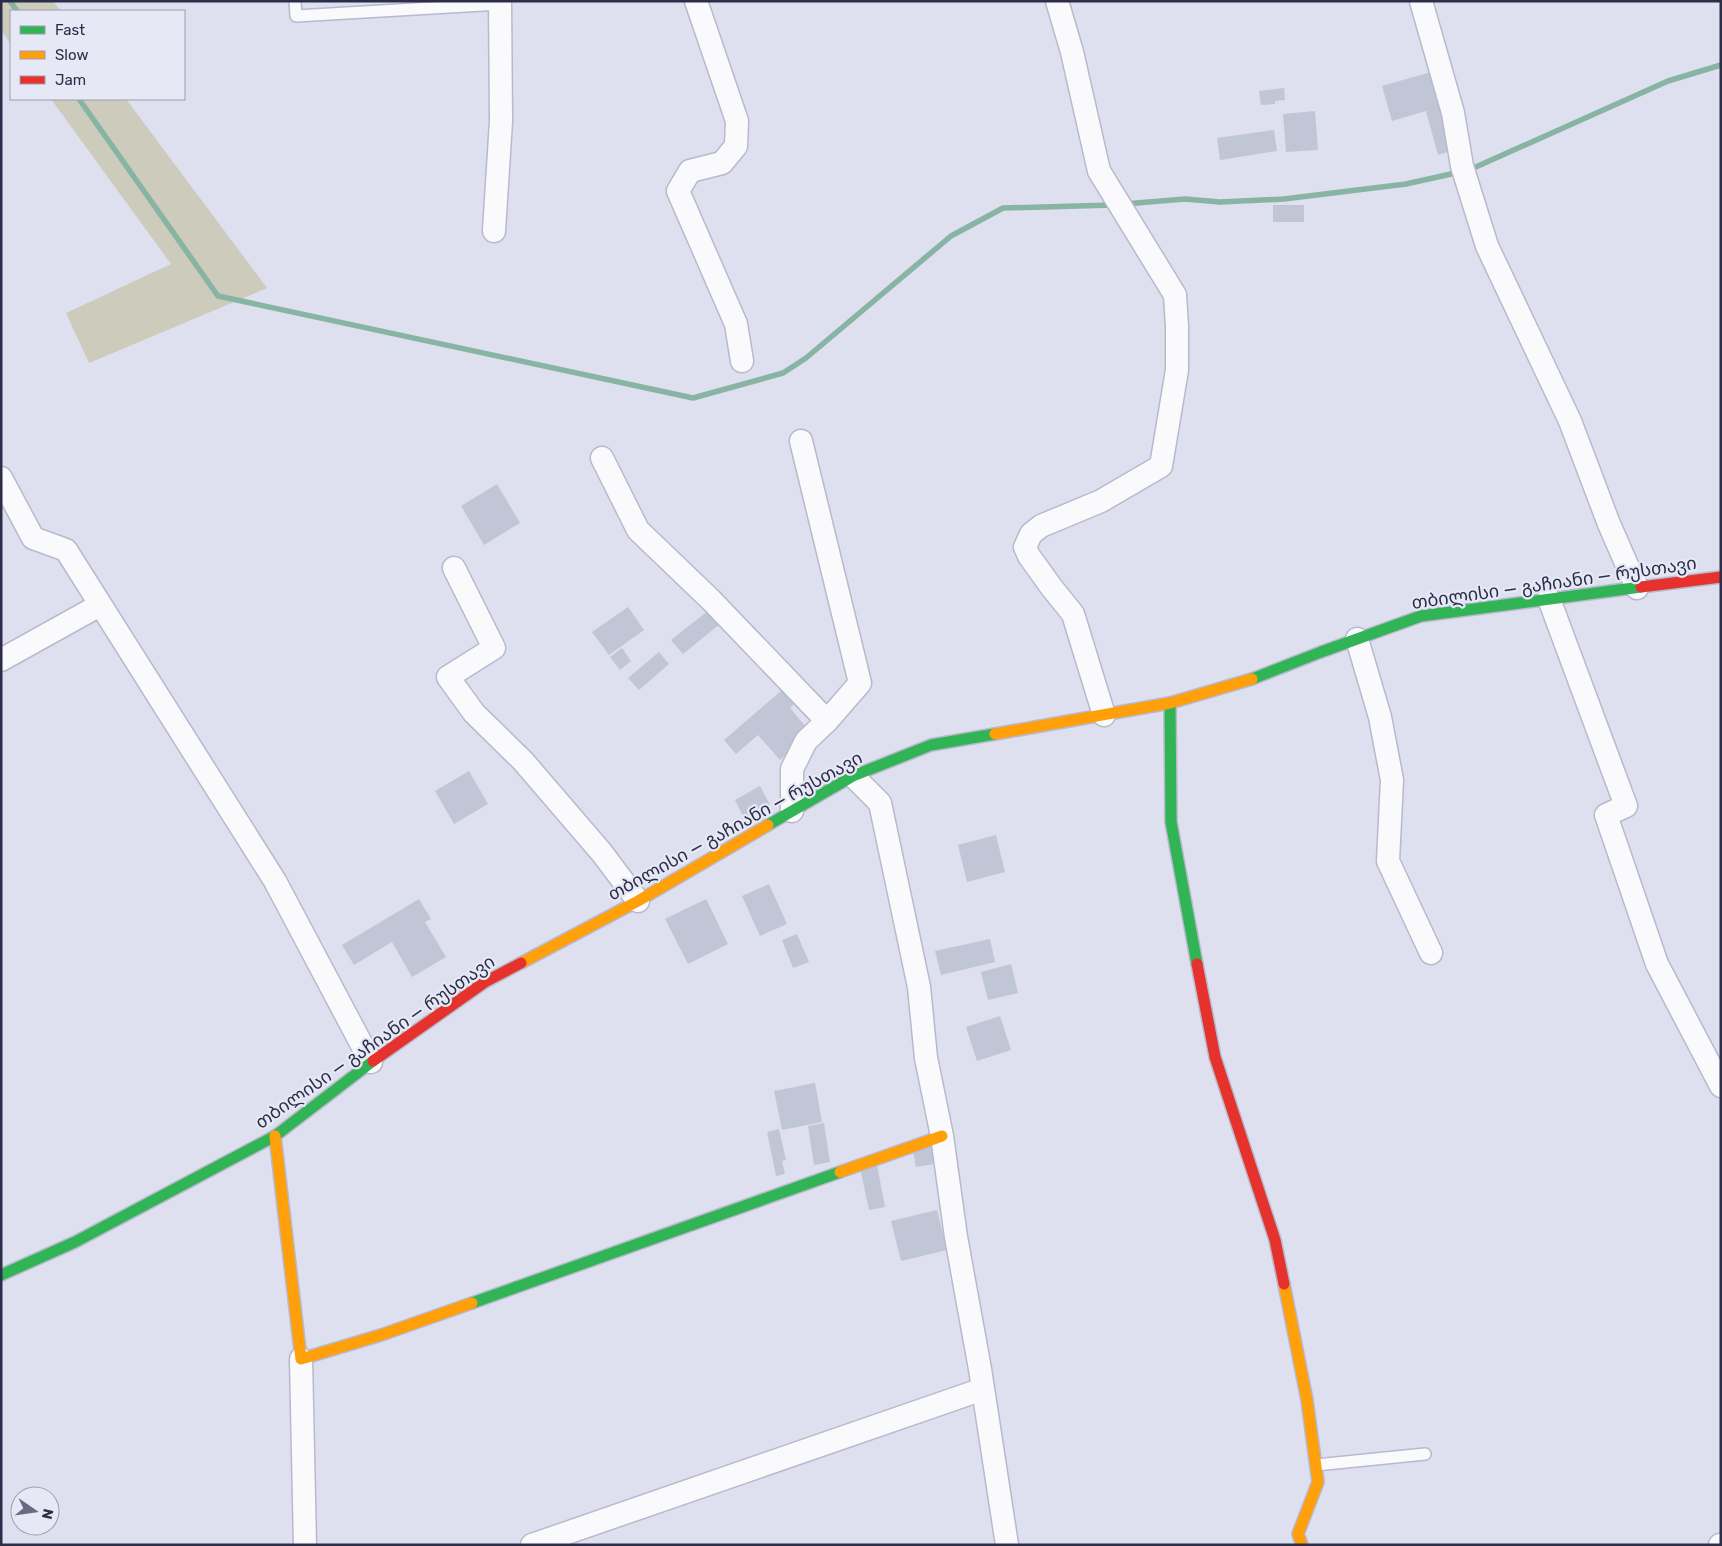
<svg xmlns="http://www.w3.org/2000/svg" width="1722" height="1546" font-family="Rubik,'Noto Sans Georgian',sans-serif">
<style>
.green{fill:#cdcbbb}
.lines{fill:none;stroke-linecap:round;stroke-linejoin:round}
.stream{stroke:#87b4a3;stroke-width:5.5}
.building{fill:#c1c6d7}
.lane-casing{stroke:#b8b9cd;stroke-width:14}
.street-casing{stroke:#b8b9cd;stroke-width:25}
.fast-casing{stroke:#b8b9cd;stroke-width:14}
.slow-casing{stroke:#b8b9cd;stroke-width:14}
.jam-casing{stroke:#b8b9cd;stroke-width:14}
.lane{stroke:#fafafd;stroke-width:11}
.street{stroke:#fafafd;stroke-width:22}
.fast{stroke:#30b455;stroke-width:11}
.slow{stroke:#ff9f0a;stroke-width:11}
.jam{stroke:#e5322d;stroke-width:11}
.labels{text-anchor:middle;stroke-width:4.5;stroke-linejoin:round;paint-order:stroke}
.street-label{font-size:18px;fill:#2c2d48;stroke:#e6e8f6}
</style>
<rect width="100%" height="100%" fill="#dedfef"/>
<path class="green" d="M1 1H53L61 11H11V44L1 31Z
M51 99H126L267 288 89 363 66 313 171 264Z"/>
<g class="lines">
<path class="stream" d="M10 1 17 11
M79 99 218 296 693 398 783 373 806 358 951 236 1003 208 1113 205
M1469 170 1668 81 1721 65
M1124 204 1185 199 1220 202 1284 199 1406 184 1460 172"/>
</g>
<path class="building" d="M1431 72 1452 151 1438 155 1426 111 1392 121 1382 86Z
M1284 88 1285 100 1275 101V104L1261 105 1259 91Z
M1315 111 1318 150 1286 152 1283 114Z
M1274 130 1277 151 1220 160 1217 138Z
M1273 205H1304V222H1273Z
M497 484 520 523 484 545 461 506Z
M628 607 644 630 609 655 592 632Z
M709 610 720 624 683 654 671 640Z
M622 648 631 661 620 670 610 657Z
M659 652 669 664 639 690 628 678Z
M782 690 794 704 790 708 811 733 780 760 758 735 736 754 724 740Z
M469 771 488 804 454 824 435 791Z
M760 786 770 805 745 820 735 800Z
M996 835 1005 872 967 882 958 845Z
M769 884 787 924 760 936 742 896Z
M419 899 431 919 425 922 446 957 412 977 392 942 354 965 342 945Z
M706 899 728 944 688 964 665 919Z
M797 934 809 962 793 968 782 940Z
M990 939 995 962 941 975 935 951Z
M1011 964 1018 993 988 1000 981 972Z
M1000 1016 1011 1050 977 1061 966 1027Z
M815 1083 822 1122 782 1130 774 1091Z
M824 1123 830 1162 814 1165 808 1126Z
M779 1129 786 1160 782 1161 785 1174 776 1176 767 1132Z
M937 1146 940 1163 916 1167 913 1151Z
M877 1165 885 1207 869 1210 860 1168Z
M937 1210 947 1250 901 1261 891 1221Z"/>
<g class="lines">
<defs>
<path id="lane" d="M295 1 296 16 500 4
M1316 1465 1425 1454"/>
<path id="street" d="M696 1 737 121 736 146 722 163 690 171 678 191 736 324 742 361
M1057 1 1072 52 1099 171 1175 295 1177 326V370L1161 466 1101 501 1041 526 1031 534 1025 547 1029 556 1052 588 1073 614 1104 715
M1421 1 1453 113 1462 166 1487 246 1570 421 1609 524 1637 588
M494 231 501 121 500 1
M602 458 638 530 711 600 827 721
M1 478 33 538 66 550 275 881 371 1062
M454 568 494 648 448 677 474 713 523 761 602 853 638 901
M1549 599 1626 806 1606 815 1657 964 1721 1086
M1357 639 1380 717 1392 780 1388 861 1431 953
M1 660 100 605
M853 776 880 803 919 987 926 1058 942 1136 956 1237 980 1369 1007 1545
M792 811V769L806 741 827 721 860 683 801 441
M301 1359 305 1545
M532 1545 983 1389
M1720 1545H1721"/>
<path id="fast" d="M1252 679 1321 652 1421 616 1641 587
M1170 703 1171 822 1197 964
M768 825 853 776 931 745 995 734
M1 1275 75 1242 275 1136 373 1061
M472 1303 840 1172"/>
<path id="slow" d="M995 734 1170 703 1252 679
M521 963 638 901 768 825
M275 1136 301 1359 381 1335 472 1303
M840 1172 942 1136
M1284 1284 1307 1400 1318 1482 1298 1534 1302 1545"/>
<path id="jam" d="M1641 587 1721 577
M1197 964 1215 1057 1275 1240 1284 1284
M373 1061 485 982 521 963"/>
</defs>
<use href="#lane" class="lane-casing"/>
<use href="#street" class="street-casing"/>
<use href="#fast" class="fast-casing"/>
<use href="#slow" class="slow-casing"/>
<use href="#jam" class="jam-casing"/>
<use href="#lane" class="lane"/>
<use href="#street" class="street"/>
<use href="#fast" class="fast"/>
<use href="#slow" class="slow"/>
<use href="#jam" class="jam"/>
</g>
<g class="labels">
<g class="street-label">
<text transform="translate(1554 583) rotate(-8)" y="6">თბილისი — გაჩიანი — რუსთავი</text>
<text transform="translate(735 826) rotate(-29)" y="6">თბილისი — გაჩიანი — რუსთავი</text>
<text transform="translate(375 1042) rotate(-35)" y="6">თბილისი — გაჩიანი — რუსთავი</text>
</g>
</g>
<rect width="1722" height="1546" fill="none" stroke="#2c2d48" stroke-width="5"/>
<rect x="10" y="10" width="175" height="90" fill="#e6e8f6" stroke="#9c9db0"/>
<rect x="20" y="26" width="25" height="8" fill="#30b455" stroke="#9c9db0"/>
<text x="55" y="35" font-size="15" fill="#2c2d48">Fast</text>
<rect x="20" y="51" width="25" height="8" fill="#ff9f0a" stroke="#9c9db0"/>
<text x="55" y="60" font-size="15" fill="#2c2d48">Slow</text>
<rect x="20" y="76" width="25" height="8" fill="#e5322d" stroke="#9c9db0"/>
<text x="55" y="85" font-size="15" fill="#2c2d48">Jam</text>
<g transform="translate(35 1511) rotate(103)"><circle r="24" fill="#e6e8f6" stroke="#9c9db0"/>
<path d="M0-4L9 19L0 12L-9 19Z" fill="#6a6b82"/>
<text y="-8" font-size="14" font-weight="bold" text-anchor="middle" fill="#2c2d48">N</text>
</g>
</svg>
